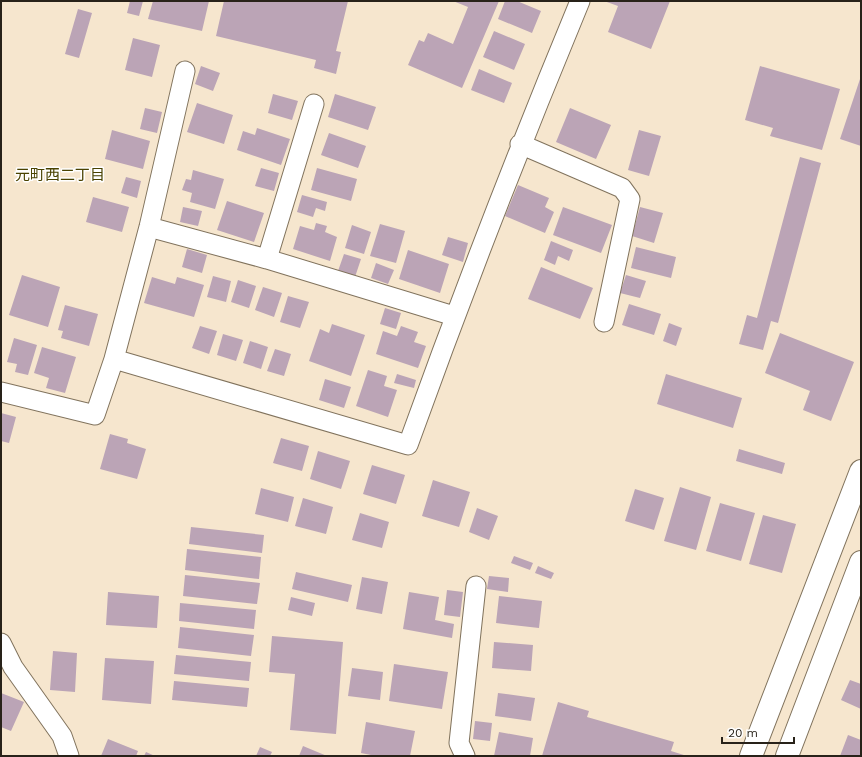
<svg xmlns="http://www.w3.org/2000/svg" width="862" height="757" font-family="'Work Sans','Noto Sans JP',sans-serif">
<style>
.building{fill:#bba4b6}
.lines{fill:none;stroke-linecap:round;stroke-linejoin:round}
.street-casing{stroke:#81735d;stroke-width:21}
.secondary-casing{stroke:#81735d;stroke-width:24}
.street{stroke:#fff;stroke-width:19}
.secondary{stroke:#fff;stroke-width:22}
.labels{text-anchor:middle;stroke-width:3;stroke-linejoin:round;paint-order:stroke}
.neighbourhood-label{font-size:15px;fill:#494200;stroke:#fff}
</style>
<rect width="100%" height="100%" fill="#f6e6ce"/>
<path class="building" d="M130 1H143L139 16 127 13Z
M153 1H209L202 31 148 19Z
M224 1H348L336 51 341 52 336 74 314 68 316 60 216 36Z
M453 1H499L462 88 408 65 419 40 424 42 428 33 453 44 468 7Z
M505 1H517L541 11 532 33 498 19Z
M604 1H670L651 49 608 32 618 6Z
M78 9 92 13 79 58 65 54Z
M494 31 525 44 514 70 483 57Z
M133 38 160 45 152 77 125 70Z
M201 66 220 73 213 91 195 84Z
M760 66 840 89 822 150 770 136 773 128 745 120Z
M479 69 512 83 504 103 471 90Z
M861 76V146L840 139Z
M273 94 298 101 292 120 268 113Z
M335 94 376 107 368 130 328 117Z
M197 103 233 115 224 144 187 132Z
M145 108 162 112 157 133 140 129Z
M570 108 611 125 596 159 556 142Z
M257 128 290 139 281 165 237 150 243 131 255 135Z
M112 130 150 141 143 169 105 159Z
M639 130 661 136 649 176 628 170Z
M329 133 366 146 358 168 321 155Z
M800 157 821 163 778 323 771 321 763 350 739 344 747 315 757 318Z
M261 168 279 173 274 191 255 186Z
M317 168 357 179 351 201 311 190Z
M193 170 224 179 215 209 190 202 192 193 182 190 186 179 191 180Z
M126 177 141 181 137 198 121 193Z
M518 185 549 198 545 207 554 212 545 233 505 216Z
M302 195 327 202 325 211 316 208 313 217 297 212Z
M93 197 129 207 122 232 86 222Z
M227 201 264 213 254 242 217 230Z
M183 207 202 211 198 226 180 222Z
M563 207 612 225 601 253 553 235Z
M640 207 663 213 654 243 632 236Z
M316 223 327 226 325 232 337 237 330 261 293 249 300 226 314 230Z
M380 224 405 231 396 263 370 256Z
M352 225 371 232 364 254 345 248Z
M448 237 468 243 463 262 442 255Z
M551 241 573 250 569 261 558 256 555 265 544 260Z
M636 247 676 257 671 278 631 268Z
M187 249 207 255 202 273 182 267Z
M408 250 449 264 440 293 399 279Z
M344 254 361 259 355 277 338 271Z
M376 263 394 270 388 284 371 278Z
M541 267 593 288 580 319 528 299Z
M22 275 60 287 48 327 9 315Z
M626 275 646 281 640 298 620 293Z
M213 276 231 281 226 302 207 297Z
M152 277 175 284 177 277 204 285 194 317 144 303Z
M238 280 256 286 249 308 231 302Z
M263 287 282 293 274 317 255 310Z
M288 296 309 302 300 328 280 322Z
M629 304 661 314 654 335 622 325Z
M65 305 98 314 89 346 61 338 63 331 58 330Z
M385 308 401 313 396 329 380 324Z
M669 323 682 328 676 346 663 341Z
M332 324 365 335 351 376 309 361 320 329 329 333Z
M200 326 217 331 209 354 192 348Z
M401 326 418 332 414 342 426 346 418 368 376 354 383 331 397 336Z
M780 333 854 362 831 421 803 410 810 391 765 373Z
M223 334 243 340 236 361 217 355Z
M14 338 37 345 28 375 15 372 17 364 7 362Z
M250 341 268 347 261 369 243 363Z
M42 347 76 357 65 393 46 388 49 378 34 373Z
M275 349 291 354 284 376 267 371Z
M368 370 387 376 384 386 397 390 388 417 356 406Z
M397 374 416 380 414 388 394 383Z
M666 374 742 398 733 428 657 404Z
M325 379 351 387 344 408 319 400Z
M1 413 16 417 9 443 1 441Z
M110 434 128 439 127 443 146 449 137 479 100 469Z
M281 438 309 446 302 471 273 463Z
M739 449 785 463 782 474 736 461Z
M318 451 350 461 341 489 310 479Z
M372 465 405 475 396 504 363 494Z
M433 480 470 492 459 527 422 516Z
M680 487 711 497 696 550 664 541Z
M261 488 294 497 288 522 255 514Z
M635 489 664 498 654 530 625 521Z
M303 498 333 507 326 534 295 526Z
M720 503 755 513 741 561 706 551Z
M477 508 498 516 489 540 469 532Z
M360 513 389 522 382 548 352 540Z
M763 515 796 524 782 573 749 564Z
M191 527 264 535 262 553 189 544Z
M187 549 261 557 259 579 185 570Z
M514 556 533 563 530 570 511 563Z
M538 566 554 573 551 579 535 573Z
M296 572 352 585 348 602 292 589Z
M185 575 260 583 257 604 183 596Z
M489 576 509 578 508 592 487 589Z
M362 577 388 582 382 614 356 609Z
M447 590 463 592 460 617 444 615Z
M108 592 159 596 157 628 106 625Z
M409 592 439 597 435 620 454 624 452 638 403 629Z
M499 596 542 601 539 628 496 623Z
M291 597 315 603 312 616 288 610Z
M180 603 256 610 254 629 179 621Z
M180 627 254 635 251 656 178 648Z
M272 636 343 642 336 734 290 730 295 674 269 672Z
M494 642 533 645 531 671 492 668Z
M53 651 77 653 75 692 50 690Z
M176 655 251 662 249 681 174 674Z
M105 658 154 661 151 704 102 700Z
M394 664 448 672 442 709 389 701Z
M352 668 383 672 380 700 348 696Z
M850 680 861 684V709L841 700Z
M174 681 249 688 247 707 172 700Z
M1 693 24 702 11 731 1 727Z
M498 693 535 698 531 721 495 716Z
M558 702 589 711 587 717 674 742 671 751 687 756H542Z
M475 721 492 723 490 741 473 739Z
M366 722 415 731 410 756H376L361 753Z
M499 732 533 738 530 756H494Z
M848 735 861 740V756H840Z
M108 739 138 751 136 756H101Z
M303 746 327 756H299Z
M260 747 272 752 270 756H256Z
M146 752 155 756H144Z"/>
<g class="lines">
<defs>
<path id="street" d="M520 144 622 188 630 199 604 322
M149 227 267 259 454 316
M267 259 314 104
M114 359 149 227 185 71
M1 392 95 415 114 359 408 445C462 295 519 148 580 1
M1 643 13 667 62 736 69 756
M465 756 459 743 476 586"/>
<path id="secondary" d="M751 756 861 471
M787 756 861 562"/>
</defs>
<use href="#street" class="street-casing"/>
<use href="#secondary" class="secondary-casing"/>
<use href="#street" class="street"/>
<use href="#secondary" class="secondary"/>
</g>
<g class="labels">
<g class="neighbourhood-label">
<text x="60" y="180">元町西二丁目</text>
</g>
</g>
<rect width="862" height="757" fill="none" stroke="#282219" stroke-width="4"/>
<path d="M722 737v6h72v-6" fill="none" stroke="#282219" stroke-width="2"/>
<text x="728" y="737" font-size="12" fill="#282219" stroke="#ffffff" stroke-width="3" paint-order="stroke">20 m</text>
</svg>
